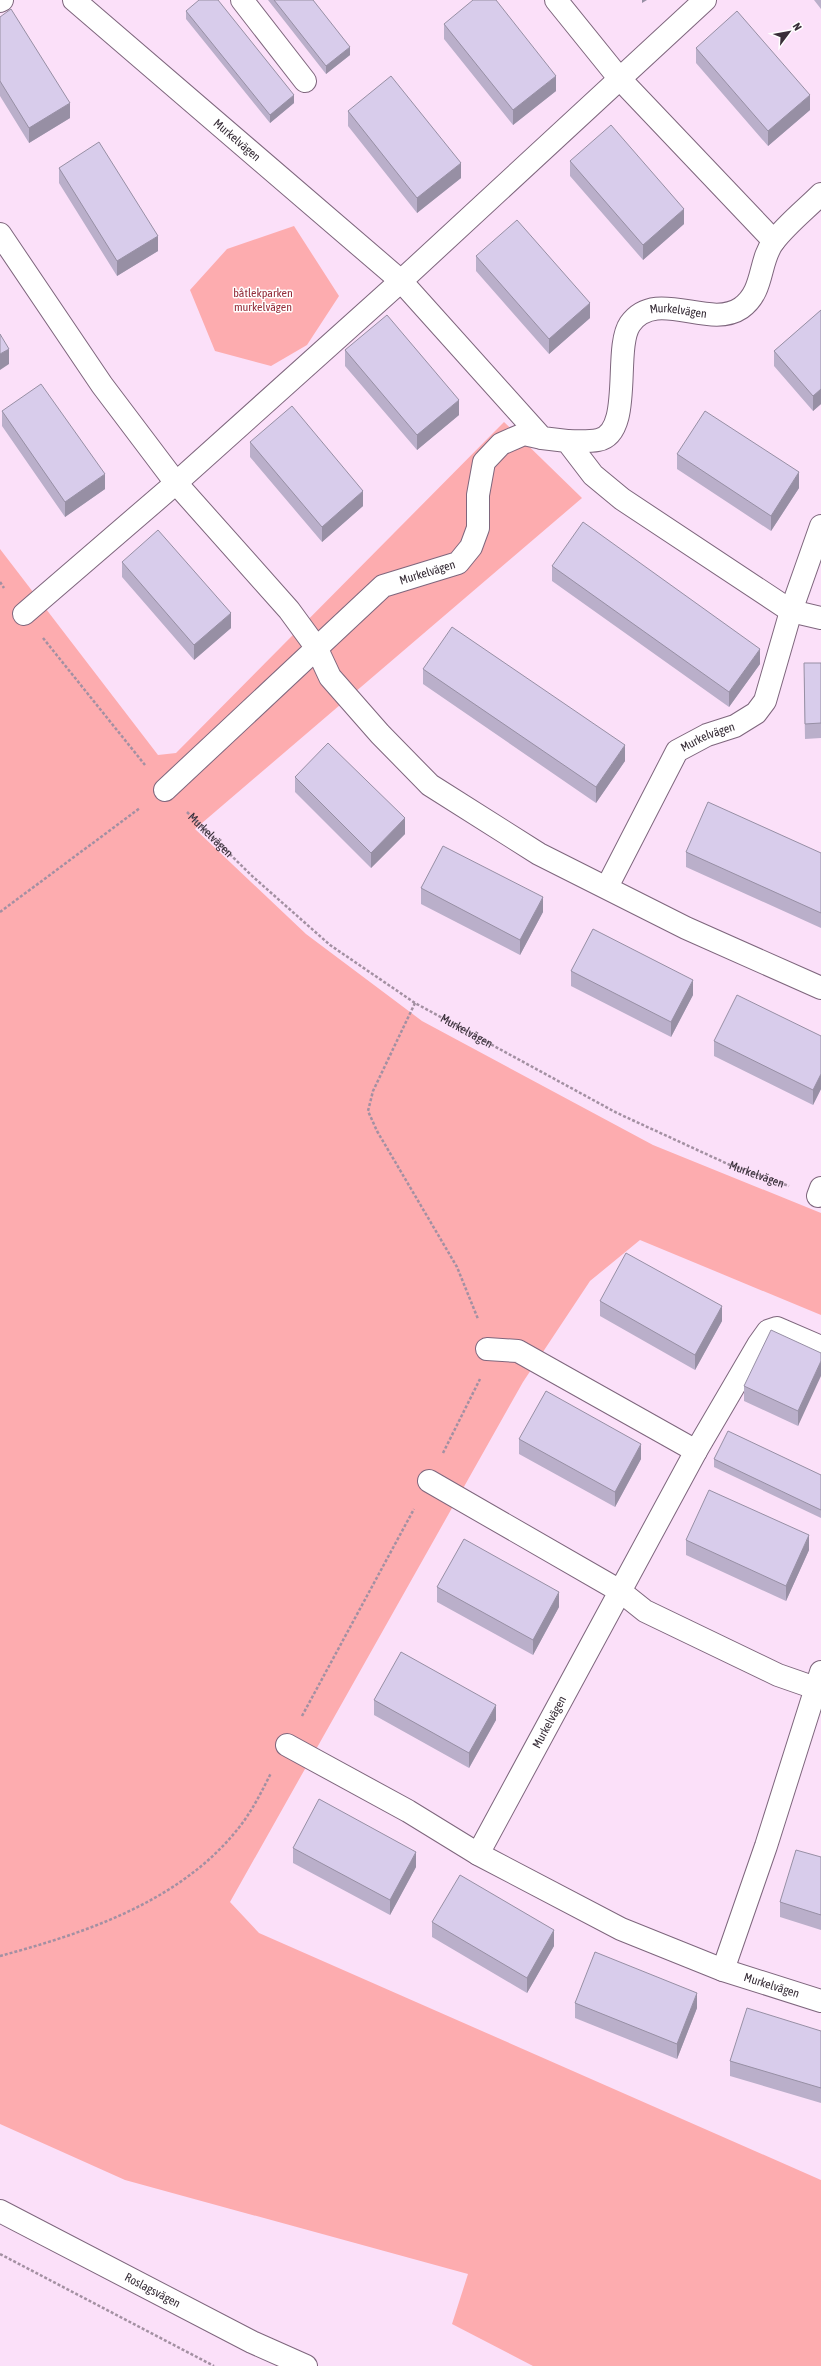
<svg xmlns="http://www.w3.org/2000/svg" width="821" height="2366" font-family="'Asap Condensed',sans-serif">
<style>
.green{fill:#fdacaf}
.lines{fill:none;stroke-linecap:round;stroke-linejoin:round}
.minor-casing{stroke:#7e667d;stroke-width:24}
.major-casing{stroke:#7e667d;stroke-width:24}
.path{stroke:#a390a2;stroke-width:2.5;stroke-dasharray:3 2;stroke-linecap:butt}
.minor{stroke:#fff;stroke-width:22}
.major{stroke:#fff;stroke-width:22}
.wall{fill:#baafca}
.shaded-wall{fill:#978fa4}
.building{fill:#d8cceb;stroke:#978fa4}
.labels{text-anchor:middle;stroke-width:3;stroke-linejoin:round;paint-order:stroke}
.street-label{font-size:12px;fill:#382e38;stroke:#fff}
.park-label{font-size:12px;fill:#932c39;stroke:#fff}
</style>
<rect width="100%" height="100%" fill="#fbe0f9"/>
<path class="green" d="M294 226 339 296 307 345 271 366 215 351 190 290 227 249Z
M504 422 582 498 195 829 306 934 422 1021 653 1145 821 1213V1315L640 1240 590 1281 523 1382 230 1902 259 1933 821 2180V2366H533L452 2324 468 2274 125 2180 0 2124V549L158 755 176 753Z"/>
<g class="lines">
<defs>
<g id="minor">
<path id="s2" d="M74 0 401 281 542 438 567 441 593 475 622 499 791 611 821 618"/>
<path d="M242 0 305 81"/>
<path d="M556 0 619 78 774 241"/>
<path d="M0 1 2 0"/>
<path d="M0 234 102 385 176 483 289 610 316 647 330 677 380 734 430 785 539 854 686 928 821 988"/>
<path id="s3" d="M567 441C577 441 588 442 598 440 634 433 613 349 630 324 656 287 709 330 741 308 765 291 758 261 774 241 787 224 806 209 821 194"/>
<path d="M24 614 176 483 401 281 705 0"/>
<path id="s4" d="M165 790 383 586 458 563 471 547 478 528V495L484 462 501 444 524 434 542 438"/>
<path id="s5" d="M607 887 677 751 707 735 735 726 756 713 765 701 791 611 821 526"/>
<path d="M818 1196 821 1188"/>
<path d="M487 1349 518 1351 696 1451"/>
<path d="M429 1481 620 1591 645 1611 778 1675 821 1690"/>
<path id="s6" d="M287 1745 408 1811 478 1854 696 1451 758 1345 768 1331 777 1328 821 1347"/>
<path d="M478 1854 621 1929 723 1970 766 1846 821 1672"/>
<path id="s7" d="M723 1970 821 2001"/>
</g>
<g id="major">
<path id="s8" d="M0 2211 252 2342 306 2366"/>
</g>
</defs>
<use href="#minor" class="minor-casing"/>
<use href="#major" class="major-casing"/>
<g class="path">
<path d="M0 582 4 588"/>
<path d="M43 638 145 765"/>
<path id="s1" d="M187 812 251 875 330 945 415 1003 617 1113 730 1165 789 1186"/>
<path d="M0 912 140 808"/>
<path d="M415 1003 373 1091 368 1111 377 1131 457 1267 478 1319"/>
<path d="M443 1453 480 1379"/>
<path d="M302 1716 414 1509"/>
<path d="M0 1956C85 1933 179 1902 237 1830 251 1813 261 1793 271 1773"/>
<path d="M0 2254 214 2366"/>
</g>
<use href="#minor" class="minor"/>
<use href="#major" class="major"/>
</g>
<path class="wall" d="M268 0H313L350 55 326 74Z
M814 0H821V9Z
M186 11 294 103 270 123 186 19Z
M0 17 70 118 29 143 0 96Z
M444 24 556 91 513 125 444 39Z
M696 48 810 110 768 146 696 63Z
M348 111 461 178 417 213 348 126Z
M570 161 684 224 643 260 570 176Z
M59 168 158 251 117 276 59 183Z
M476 256 590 318 549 354 476 271Z
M821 310V404L813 411 774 366V351Z
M345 350 459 415 417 450 345 366Z
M2 411 105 489 65 517 2 426Z
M250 442 363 506 322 542 250 457Z
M677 454 799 488 771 531 677 469Z
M122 562 231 628 194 660 122 577Z
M552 566 760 664 729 707 552 581Z
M821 663V738L805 739 804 678Z
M423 669 625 761 596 803 423 684Z
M295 777 405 834 371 868 295 792Z
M686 852 821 853V928L686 867Z
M421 888 543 912 520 955 421 904Z
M571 971 693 995 671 1037 571 986Z
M821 1036V1089L813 1105 714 1056V1041Z
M600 1301 722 1321 695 1370 600 1316Z
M821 1353 798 1426 744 1401V1386Z
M519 1439 641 1459 615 1507 519 1454Z
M714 1459 821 1475V1518L714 1467Z
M686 1540 809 1550 786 1601 686 1555Z
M437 1587 559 1607 533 1655 437 1602Z
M374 1700 496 1720 469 1768 374 1715Z
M293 1848 416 1867 390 1915 293 1863Z
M821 1857V1930L780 1917V1902Z
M432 1922 554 1946 527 1993 432 1937Z
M575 2003 697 2008 677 2059 575 2018Z
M821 2031V2103L730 2076V2061Z"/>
<path class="shaded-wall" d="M642 0H647L642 3Z
M350 47V55L326 74V66Z
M556 76V91L513 125V110Z
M294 95V103L270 123V115Z
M810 95V110L768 146V131Z
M70 103V118L29 143V128Z
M461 163V178L417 213V198Z
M684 209V224L643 260V245Z
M158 236V251L117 276V261Z
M590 303V318L549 354V339Z
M9 349V364L0 370V354Z
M821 389V404L813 411V396Z
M459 400V415L417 450V435Z
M799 472V488L771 531V516Z
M105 474V489L65 517V502Z
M363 491V506L322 542V527Z
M231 613V628L194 660V645Z
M760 649V664L729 707V692Z
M625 745V761L596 803V787Z
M405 818V834L371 868V853Z
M543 897V912L520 955V940Z
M693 980V995L671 1037V1022Z
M821 1074V1089L813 1105V1090Z
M722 1306V1321L695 1370V1355Z
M821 1361V1376L798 1426V1411Z
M641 1444V1459L615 1507V1492Z
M809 1535V1550L786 1601V1586Z
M559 1592V1607L533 1655V1640Z
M496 1705V1720L469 1768V1753Z
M416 1852V1867L390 1915V1900Z
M554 1930V1946L527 1993V1978Z
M697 1993V2008L677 2059V2044Z"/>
<path class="building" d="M199 0H218L294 95 270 115 186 11Z
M274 0H313L350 47 326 66Z
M473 0H496L556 76 513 110 444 24Z
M11 9 70 103 29 128 0 81V17Z
M737 11 810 95 768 131 696 48Z
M391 76 461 163 417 198 348 111Z
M611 125 684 209 643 245 570 161Z
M99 142 158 236 117 261 59 168Z
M517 220 590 303 549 339 476 256Z
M821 310V389L813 396 774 351Z
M387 315 459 400 417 435 345 350Z
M0 334 9 349 0 354Z
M41 384 105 474 65 502 2 411Z
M292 406 363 491 322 527 250 442Z
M705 411 799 472 771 516 677 454Z
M583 522 760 649 729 692 552 566Z
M158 530 231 613 194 645 122 562Z
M452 627 625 745 596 787 423 669Z
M804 663H821V723L805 724Z
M328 743 405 818 371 853 295 777Z
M708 802 821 853V913L686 852Z
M443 846 543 897 520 940 421 888Z
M593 929 693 980 671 1022 571 971Z
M737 995 821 1036V1074L813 1090 714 1041Z
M626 1253 722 1306 695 1355 600 1301Z
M771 1330 821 1353V1361L798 1411 744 1386Z
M546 1391 641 1444 615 1492 519 1439Z
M728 1431 821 1475V1510L714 1459Z
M709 1490 809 1535 786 1586 686 1540Z
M464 1539 559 1592 533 1640 437 1587Z
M401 1652 496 1705 469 1753 374 1700Z
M319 1799 416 1852 390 1900 293 1848Z
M796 1850 821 1857V1915L780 1902Z
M460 1875 554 1930 527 1978 432 1922Z
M595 1952 697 1993 677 2044 575 2003Z
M747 2008 821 2031V2088L730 2061Z"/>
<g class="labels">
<g class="street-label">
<text dy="4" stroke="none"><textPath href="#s2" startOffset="215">Murkelvägen</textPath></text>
<text dy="4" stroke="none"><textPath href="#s3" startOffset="211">Murkelvägen</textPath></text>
<text dy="4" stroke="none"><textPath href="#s4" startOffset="345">Murkelvägen</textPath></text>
<text dy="4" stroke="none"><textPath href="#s5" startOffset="187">Murkelvägen</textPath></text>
<text dy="4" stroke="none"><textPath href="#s1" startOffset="33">Murkelvägen</textPath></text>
<text dy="4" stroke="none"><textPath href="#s1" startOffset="357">Murkelvägen</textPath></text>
<text dy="4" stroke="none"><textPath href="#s1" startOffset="681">Murkelvägen</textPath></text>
<text dy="4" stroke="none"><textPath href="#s6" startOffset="370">Murkelvägen</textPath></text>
<text dy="4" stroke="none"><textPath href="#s7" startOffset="51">Murkelvägen</textPath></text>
<text dy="4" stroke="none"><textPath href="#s8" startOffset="172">Roslagsvägen</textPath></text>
</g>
<g class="park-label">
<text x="263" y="297">båtlekparken<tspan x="263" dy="14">murkelvägen</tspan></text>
</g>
</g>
<g transform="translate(789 32) rotate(58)" stroke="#ffffff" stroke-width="3" paint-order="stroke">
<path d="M0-3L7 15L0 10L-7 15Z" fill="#382e38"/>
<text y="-6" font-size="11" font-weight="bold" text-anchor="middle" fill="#382e38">N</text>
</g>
</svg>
